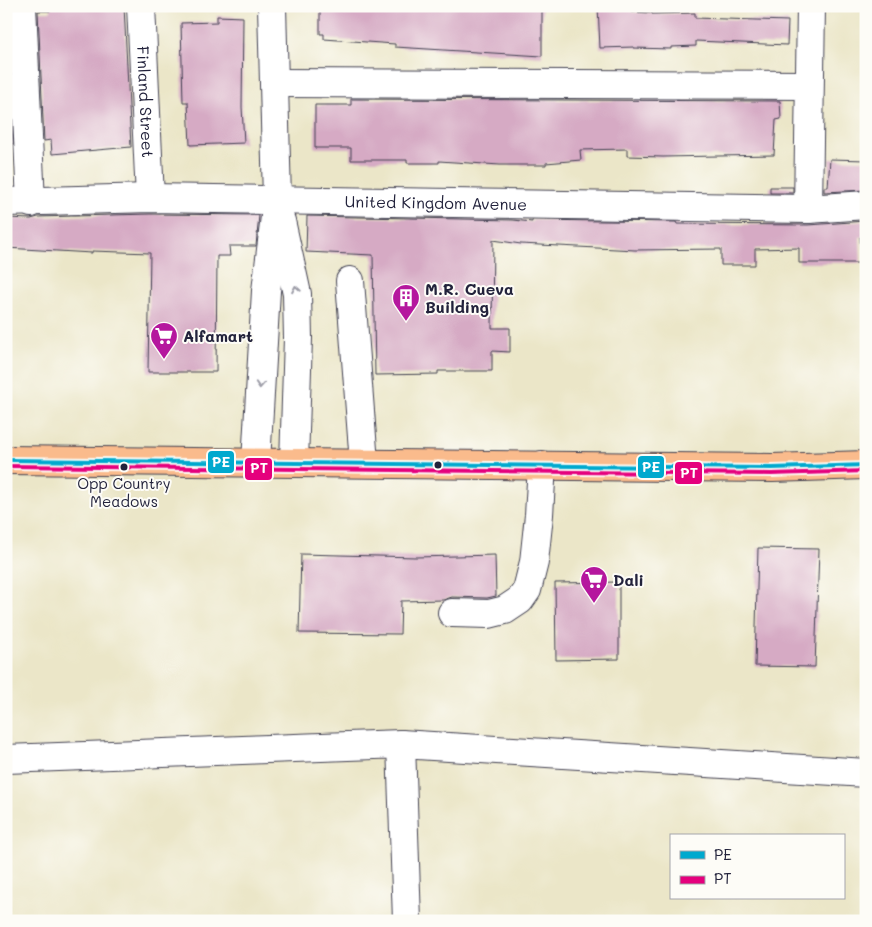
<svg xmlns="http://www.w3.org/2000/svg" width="872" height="927" font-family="Mali,sans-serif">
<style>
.building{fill:#d6aac4}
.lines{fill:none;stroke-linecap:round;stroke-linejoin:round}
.minor-casing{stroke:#403f50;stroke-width:30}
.major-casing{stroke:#403f50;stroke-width:30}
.minor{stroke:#fff;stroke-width:28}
.major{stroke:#fabb8c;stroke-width:28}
.bus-1-casing{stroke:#fdfcf7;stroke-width:8}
.bus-2-casing{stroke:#fdfcf7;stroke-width:8}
.bus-1{stroke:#00a9ce;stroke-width:4}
.bus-2{stroke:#e5007d;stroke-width:4}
.oneway{stroke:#9c9ca7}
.bus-dot{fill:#22223b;stroke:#fdfcf7;stroke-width:2}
.labels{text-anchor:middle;stroke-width:4;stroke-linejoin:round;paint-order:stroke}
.bus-label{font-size:15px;fill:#22223b;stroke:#fdfcf7}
.street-label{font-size:16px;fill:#22223b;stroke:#fdfcf7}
.poi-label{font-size:16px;font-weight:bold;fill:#22223b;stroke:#fdfcf7;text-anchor:start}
.line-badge{stroke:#fdfcf7;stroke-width:2}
.badge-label{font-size:14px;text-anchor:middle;font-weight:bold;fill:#fff}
</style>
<rect width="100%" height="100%" fill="#fdfcf7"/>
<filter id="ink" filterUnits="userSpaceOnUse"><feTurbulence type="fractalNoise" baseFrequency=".02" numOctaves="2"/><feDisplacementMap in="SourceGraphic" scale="10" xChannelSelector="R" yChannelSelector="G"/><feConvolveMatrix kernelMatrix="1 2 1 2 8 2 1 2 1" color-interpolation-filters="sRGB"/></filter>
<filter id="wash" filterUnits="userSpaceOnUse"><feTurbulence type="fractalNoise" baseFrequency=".0096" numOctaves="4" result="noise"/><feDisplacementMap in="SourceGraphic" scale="20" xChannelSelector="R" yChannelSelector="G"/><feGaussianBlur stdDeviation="1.12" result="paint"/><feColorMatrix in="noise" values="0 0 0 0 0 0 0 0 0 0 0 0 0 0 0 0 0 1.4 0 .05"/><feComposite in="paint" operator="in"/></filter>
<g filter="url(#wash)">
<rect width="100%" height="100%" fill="#ebe6c8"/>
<g id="blocks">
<path class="building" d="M51 6H124L131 147 52 154 51 140 44 141 38 11H51Z
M320 6H542V56L395 47V44L324 39V34H320Z
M598 6H633L632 12 652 13V14L695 13V18L788 21 787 45 696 41V46L671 47V49L634 48V47L600 48Z
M6 10 13 144H6Z
M217 16 243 17 242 107 244 143 190 145 188 102H183L181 23 217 22Z
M351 99 780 101 781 119 776 120 774 155 663 157 627 156V149L580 150 581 160 546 163V165H500L439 161V163H407V160H351V148H315V105H351Z
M830 159 866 160V190L824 192V187H828Z
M770 187H793V193H770Z
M150 214 259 215 256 246H229L230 256H217L216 372H148L150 253 92 251V253L6 248V218L31 219 38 217Z
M307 216 513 220 532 222V220L676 222 677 224 808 225 866 221V237H860L861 263H799V248L755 249V265H721V249L635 250 521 244 493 240 492 328H510V352L492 351V371H438V374L375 375 373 255 306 252Z
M758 548 819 549 815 667 755 666Z
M301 554 416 557 495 555 496 596 487 598 452 597 443 600 401 601 400 634 299 633Z
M619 582V659L556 660 555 583Z"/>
</g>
</g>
<g filter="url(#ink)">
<use href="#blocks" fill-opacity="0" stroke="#403f50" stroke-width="1"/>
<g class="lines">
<defs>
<g id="minor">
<path d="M22 6 31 203"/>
<path id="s1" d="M141 6 150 198"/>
<path d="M274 83 809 85"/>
<path id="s2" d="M6 202 150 198 808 209 866 205"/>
<path d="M808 209 811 6"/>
<path d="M281 221 297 294 298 338 294 462"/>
<path d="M350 281 364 463"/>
<path d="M256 462 266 291 277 200 272 6"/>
<path d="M452 613 489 614 505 610 520 600 527 590 534 562 539 515 542 465"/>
<path d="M401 744 866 773"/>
<path d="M6 759 401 744 407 921"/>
</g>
<path id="major" d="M6 460 772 468 866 465"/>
</defs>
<use href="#minor" class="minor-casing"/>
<use href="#major" class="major-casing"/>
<use href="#minor" class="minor"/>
<use href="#major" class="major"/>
<defs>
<path id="bus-1" d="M6 460 772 468 866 465"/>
<path id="bus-2" d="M6 466 772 474 866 471"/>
</defs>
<use href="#bus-1" class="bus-1-casing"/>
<use href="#bus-2" class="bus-2-casing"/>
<use href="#bus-1" class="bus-1"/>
<use href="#bus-2" class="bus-2"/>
</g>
<defs><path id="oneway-chevron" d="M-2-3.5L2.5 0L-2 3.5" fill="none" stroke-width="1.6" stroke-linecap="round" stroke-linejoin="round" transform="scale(1.25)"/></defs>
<g class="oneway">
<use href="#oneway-chevron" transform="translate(296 289) rotate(-100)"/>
<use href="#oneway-chevron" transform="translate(260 385) rotate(93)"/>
</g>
</g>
<defs>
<symbol id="building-pin" viewBox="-11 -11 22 30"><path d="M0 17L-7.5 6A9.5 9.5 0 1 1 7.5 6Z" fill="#b5179e" stroke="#fdfcf7"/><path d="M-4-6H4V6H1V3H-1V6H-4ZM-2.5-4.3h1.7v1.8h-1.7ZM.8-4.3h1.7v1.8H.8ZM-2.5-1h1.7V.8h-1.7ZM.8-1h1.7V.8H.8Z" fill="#fff"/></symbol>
<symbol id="supermarket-pin" viewBox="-11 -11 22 30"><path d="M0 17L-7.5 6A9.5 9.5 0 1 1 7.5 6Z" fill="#b5179e" stroke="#fdfcf7"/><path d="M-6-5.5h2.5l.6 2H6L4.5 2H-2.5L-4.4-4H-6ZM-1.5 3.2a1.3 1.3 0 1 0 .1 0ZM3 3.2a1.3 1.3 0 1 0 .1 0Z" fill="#fff"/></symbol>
</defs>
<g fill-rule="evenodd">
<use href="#building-pin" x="390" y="282" width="32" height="43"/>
<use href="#supermarket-pin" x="148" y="320" width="32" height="43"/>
<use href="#supermarket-pin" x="578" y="564" width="32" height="43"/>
</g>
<g class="bus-dot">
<circle cx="438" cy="465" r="4.5"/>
<circle cx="124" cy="467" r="4.5"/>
</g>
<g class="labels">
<g class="bus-label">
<text x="124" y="489">Opp Country<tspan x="124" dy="18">Meadows</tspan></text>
</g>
<g class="street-label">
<text dy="6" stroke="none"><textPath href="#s1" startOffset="96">Finland Street</textPath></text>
<text dy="6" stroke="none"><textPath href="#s2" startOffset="430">United Kingdom Avenue</textPath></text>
</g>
<g class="poi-label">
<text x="425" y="295">M.R. Cueva<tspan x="425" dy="18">Building</tspan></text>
<text x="183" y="342">Alfamart</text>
<text x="613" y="586">Dali</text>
</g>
</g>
<g class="line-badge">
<rect x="207" y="450" width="28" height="24" rx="5" fill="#00a9ce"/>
<rect x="637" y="455" width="28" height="24" rx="5" fill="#00a9ce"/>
<rect x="244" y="457" width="29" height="24" rx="5" fill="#e5007d"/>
<rect x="674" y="461" width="29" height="24" rx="5" fill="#e5007d"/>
</g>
<g class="badge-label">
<text x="221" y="467">PE</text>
<text x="651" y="472">PE</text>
<text x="259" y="473">PT</text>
<text x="689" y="478">PT</text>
</g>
<rect width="872" height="927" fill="none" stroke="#fdfcf7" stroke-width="25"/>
<rect x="670" y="834" width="175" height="65" fill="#fdfcf7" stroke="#a5a5ac"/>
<rect x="680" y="851" width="25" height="8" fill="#00a9ce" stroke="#a5a5ac"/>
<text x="714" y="860" font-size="15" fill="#22223b">PE</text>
<rect x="680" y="876" width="25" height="8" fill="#e5007d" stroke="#a5a5ac"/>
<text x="714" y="884" font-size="15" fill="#22223b">PT</text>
</svg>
